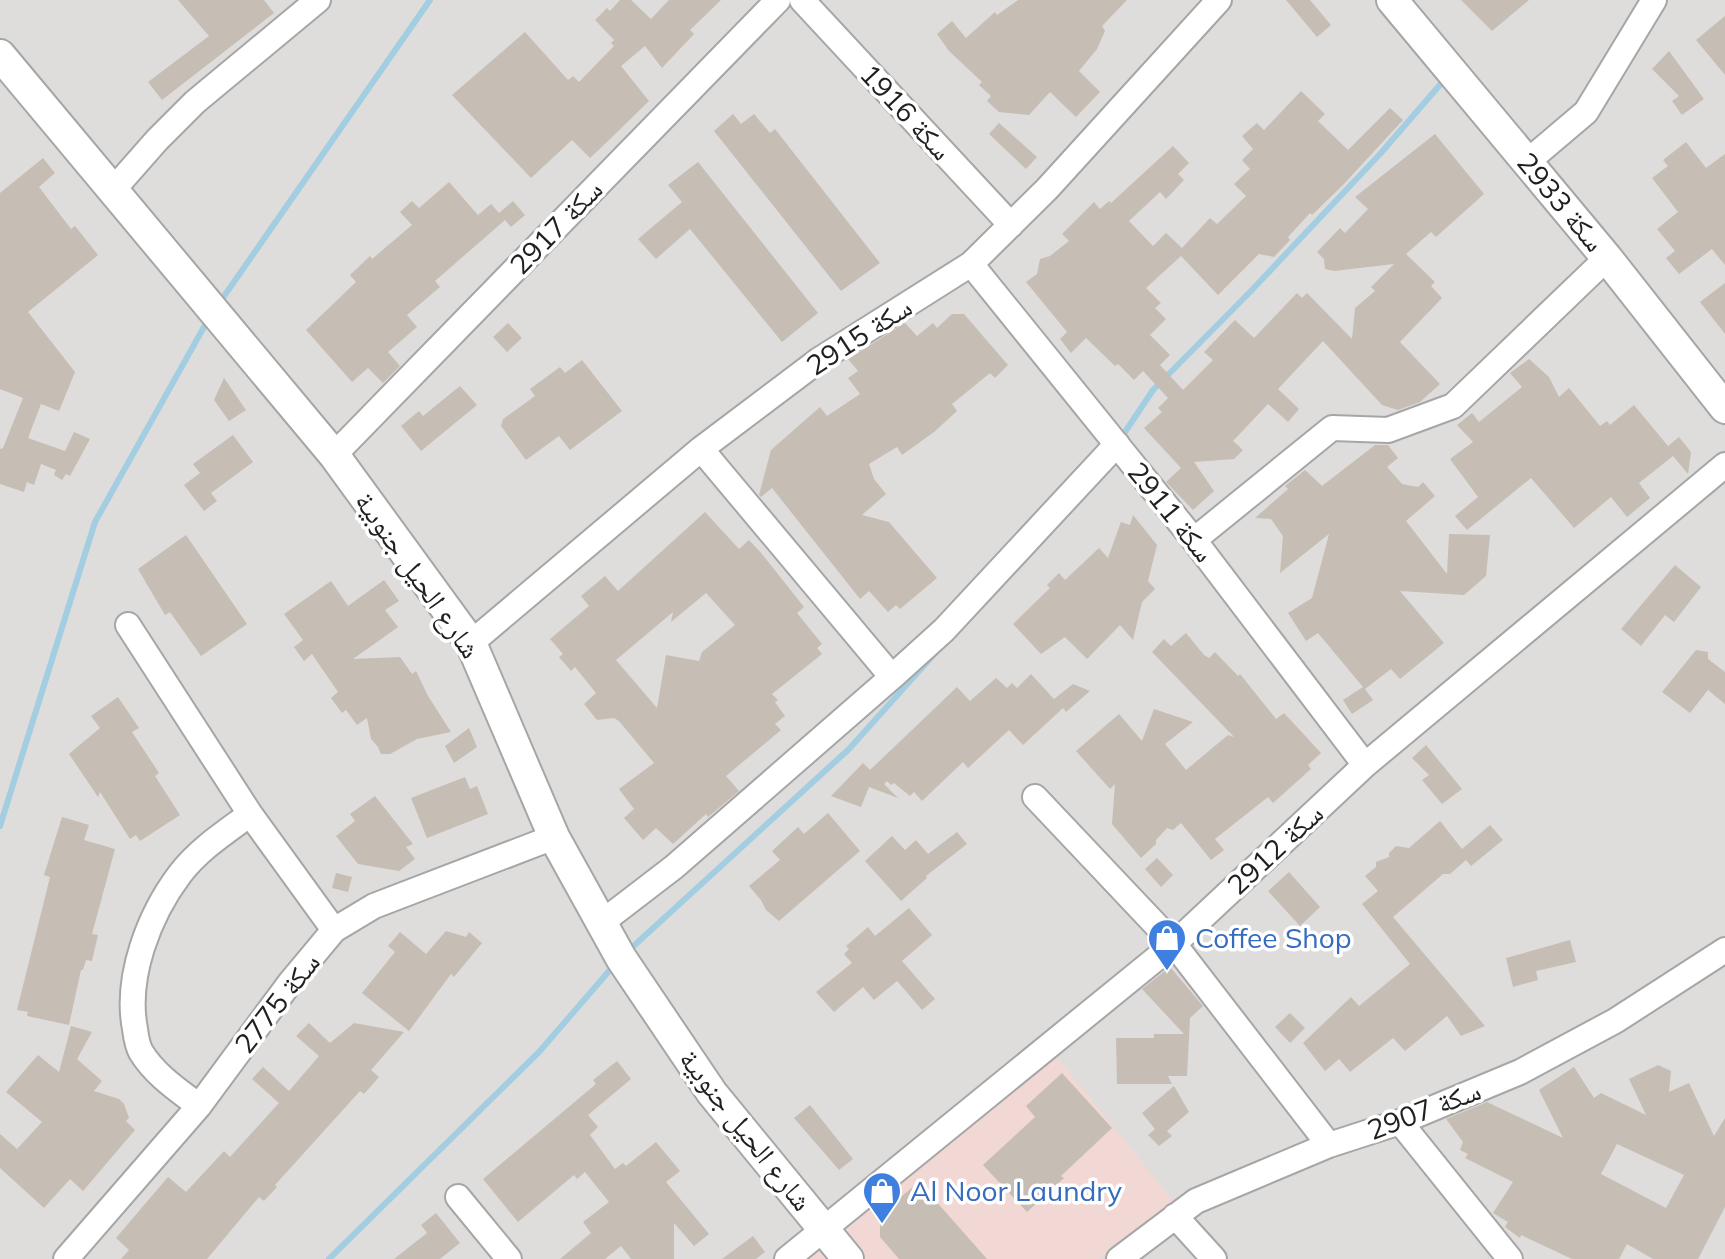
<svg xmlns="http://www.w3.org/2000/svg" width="1725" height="1259" font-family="Mulish,'Noto Naskh Arabic',sans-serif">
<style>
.residential{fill:#dedddc}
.commercial{fill:#f2d8d4}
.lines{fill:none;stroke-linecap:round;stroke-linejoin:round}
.stream{stroke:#a3cde1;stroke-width:6}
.building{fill:#c6bdb4;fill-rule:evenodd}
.minor-casing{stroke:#a6a6a6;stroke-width:28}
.tertiary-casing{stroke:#a6a6a6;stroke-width:34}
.minor{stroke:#fff;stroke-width:24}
.tertiary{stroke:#fff;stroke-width:30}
.labels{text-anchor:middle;stroke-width:7;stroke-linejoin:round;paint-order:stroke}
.street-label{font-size:28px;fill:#1f1f1f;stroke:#fff}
.shop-label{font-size:28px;fill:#366cbe;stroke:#fff;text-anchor:start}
</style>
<rect width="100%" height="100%" fill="#f1eee5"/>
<path class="residential" d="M0 0H1725V1259H0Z"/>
<path class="commercial" d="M1041 1037 1174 1202 1099 1259H775Z"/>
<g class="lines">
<path class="stream" d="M220 302 430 0
M1121 438 1153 390 1250 292 1380 154 1445 79
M0 826 95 522 209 318
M627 952 849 749 937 651
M329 1259 539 1052 616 963"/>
</g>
<path class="building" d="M178 0H264L274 13 162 100 148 82 209 36Z
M620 0H631L651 19 669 0H721L690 30 694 34 662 68 645 46 621 66 649 101 607 142 590 158 572 140 531 178 452 95 525 32 568 80 573 76 579 82 614 46 611 43 614 40 595 20 607 8 610 11Z
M1018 0H1127L1102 26 1105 31 1097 49 1079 71 1100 92 1076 117 1050 92 1029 115 999 112 987 101 991 96 979 85 982 82 949 51 937 34 952 21 966 38 995 12 997 15Z
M1286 0H1310L1331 25 1317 37Z
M1461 0H1529L1492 31Z
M1725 16V75L1696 40Z
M1669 51 1704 99 1682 115 1672 101 1679 96 1652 69Z
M1301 91 1325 114 1318 121 1348 150 1390 108 1403 120 1343 185 1312 215 1310 213 1288 237 1290 240 1274 257 1259 254 1218 295 1181 256 1146 288 1161 303 1155 308 1166 319 1150 335 1170 355 1160 365 1183 390 1213 360 1204 352 1235 320 1254 338 1297 293 1302 298 1307 293 1352 339 1355 308 1375 291 1371 287 1394 264 1334 271 1325 269 1324 259 1317 252 1340 228 1345 233 1368 209 1355 197 1435 134 1484 194 1436 237 1431 232 1406 254 1435 282 1431 286 1442 298 1400 342 1440 384 1420 402 1398 410 1382 405 1323 341 1278 389 1299 409 1288 422 1268 404 1233 441 1243 450 1234 459 1194 462 1214 491 1193 510 1166 482 1181 468 1144 428 1162 412 1158 408 1168 398 1143 371 1134 380 1118 364 1115 366 1086 338 1071 353 1060 339 1067 332 1026 282 1037 274 1040 259 1050 256 1069 241 1062 234 1094 202 1100 209 1109 201 1111 203 1173 146 1189 163 1178 174 1184 180 1166 199 1160 192 1129 221 1153 246 1166 233 1182 248 1210 218 1217 224 1246 196 1234 184 1250 169 1242 160 1253 149 1242 136 1257 123 1264 130Z
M733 114 741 124 754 114 770 133 775 129 880 263 841 291 714 131Z
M999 123 1037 157 1026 169 989 134Z
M1686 142 1706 168 1725 154V265L1712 249 1679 274 1666 258 1675 251 1657 229 1678 212 1652 178 1668 166 1663 160Z
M43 158 55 173 39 187 71 229 75 226 98 255 28 312 75 372 59 411 41 404 28 438 65 451 74 432 90 439 70 476 66 474 62 480 54 475 56 470 41 464 34 485 27 482 24 492 0 484V449L3 448 23 398 0 389V193Z
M698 162 818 313 782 342 690 229 656 259 638 239 682 202 668 185Z
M449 182 478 215 491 204 499 213 513 201 525 215 511 227 505 220 435 281 440 287 407 315 417 327 388 352 400 366 383 383 368 368 352 382 306 330 356 282 350 275 370 256 372 259 412 225 400 212 412 201 419 208Z
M1725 283V334L1700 302Z
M952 314H964L1008 365 995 378 990 373 952 404 957 411 934 432 902 455 897 447 869 464 874 479 886 494 862 515 889 522 937 578 900 609 896 605 888 612 869 591 860 599 772 488 761 497 759 495 771 450 820 407 827 416 860 394 848 378 858 371 848 359 905 323 917 336 933 323 937 328Z
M508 323 522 338 507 352 493 337Z
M1529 359 1549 377 1559 397 1569 388 1600 426 1607 421 1610 425 1634 405 1668 446 1679 437 1691 452 1688 474 1673 456 1639 483 1650 498 1627 517 1611 497 1574 528 1531 478 1467 530 1455 516 1478 497 1450 459 1473 442 1457 425 1472 413 1479 422 1522 387 1510 373Z
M582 360 622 411 570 450 559 436 526 460 501 426 503 419 535 396 530 389 560 367 565 373Z
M224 378 246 410 229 421 214 400Z
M460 386 477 405 421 451 401 426 419 411 423 416Z
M233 435 253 462 211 493 217 501 204 511 184 485 200 473 193 464Z
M1375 445H1388L1398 458 1387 467 1402 484 1418 487 1423 482 1435 496 1406 521 1447 574 1449 534 1490 535 1486 576 1464 595 1400 591 1444 643 1400 679 1391 669 1365 689 1373 700 1352 714 1343 700 1363 687 1318 633 1306 641 1288 613 1312 598 1329 534 1280 573 1283 536 1271 519 1255 518 1288 489 1285 486 1305 470 1322 486Z
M705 512 739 549 749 540 762 554 804 607 797 613 822 644 817 648 822 654 772 694 778 700 775 702 785 716 775 724 781 730 726 776 739 791 708 817 706 814 673 844 656 828 643 840 624 818 634 809 619 789 654 763 619 721 614 718 597 720 584 704 596 693 575 667 571 671 559 657 563 654 550 639 589 606 581 596 605 576 618 591ZM706 593 735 625 702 652 699 661 666 655 657 708 616 660 673 612 671 622Z
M1133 515 1157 545 1148 581 1155 589 1142 602 1133 640 1120 625 1087 659 1065 637 1041 654 1013 624 1050 588 1047 585 1059 573 1065 580 1099 548 1108 558 1121 522 1130 525Z
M186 535 247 624 201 656 170 612 165 615 138 569Z
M1675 565 1701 587 1674 622 1665 615 1641 646 1621 629Z
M384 580 399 601 385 610 398 627 353 659 400 657 412 674 416 671 428 696 451 732 417 739 390 754H381L378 747 371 739 367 718 357 725 346 710 342 713 331 698 338 692 312 654 304 661 294 647 303 640 284 614 331 581 348 606Z
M1186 633 1204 655 1209 658 1215 652 1238 676 1240 674 1276 719 1284 713 1321 753 1308 765 1311 769 1273 803 1268 797 1215 839 1224 850 1211 860 1181 823 1173 830 1167 828 1156 840V844L1141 858 1112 824 1115 784 1110 789 1076 751 1119 714 1142 741 1154 709 1193 722 1165 744 1186 770 1228 735 1234 737 1152 652 1164 639 1171 646Z
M1696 650 1708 652V659L1725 672V704L1708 690 1690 713 1662 692Z
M1031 674 1054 699 1073 684 1090 691 1066 712 1063 708 1023 745 1009 730 968 768 963 762 922 801 914 792 910 796 894 783 891 785 887 781 884 784 898 798 869 787 861 807 831 796 863 763 870 770 957 687 970 701 996 678 1007 688 1012 683 1017 688Z
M118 697 139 728 132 732 159 773 155 776 180 815 140 841 136 835 130 839 100 792 98 797 69 754 100 728 91 716Z
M469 728 477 747 454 763 445 746Z
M1426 745 1462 789 1442 804 1422 780 1429 775 1412 758Z
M465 777 470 789 477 786 488 814 427 838 411 798Z
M375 796 413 844 406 847 415 859 399 871 358 864 336 836 355 821 350 814Z
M828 813 860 851 779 921 766 910 761 900 749 886 780 860 772 851 798 827 804 834Z
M62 817 89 825 84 840 115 849 92 934 98 935 92 961 86 960 83 970H81L69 1025 27 1016 28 1012 17 1010 50 877 44 875Z
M1440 821 1462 849 1490 825 1503 840 1471 866 1466 860 1450 874H1443L1393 917 1485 1026 1461 1036 1447 1016 1405 1051 1393 1038 1350 1072 1339 1059 1325 1071 1303 1043 1351 997 1359 1006 1410 964 1362 904 1378 891 1365 876 1376 867V862L1389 857V853L1396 846 1409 848Z
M957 832 967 844 926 876 927 878 901 901 865 861 892 836 905 850 916 840 928 854Z
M1157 858 1173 875 1161 887 1145 869Z
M1289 872 1320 907 1300 926 1268 891Z
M336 873 352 877 348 892 332 888Z
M909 908 932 935 902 961 935 999 922 1010 897 981 874 1000 863 987 834 1012 816 992 852 963 844 954 849 949 846 946 868 927 875 936Z
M446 931 466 937 469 932 482 943 454 977 451 974 409 1031 362 993 395 952 388 946 400 932 426 954Z
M1570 940 1576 962 1536 971 1538 980 1513 987 1506 958Z
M1170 967 1203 1006 1190 1018 1187 1076H1168L1172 1084H1117L1116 1038H1154V1034H1184L1142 989Z
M1290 1013 1305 1028 1290 1043 1275 1027Z
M309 1023 330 1043 354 1023 404 1032 371 1070 379 1077 364 1094 360 1091 275 1185 277 1187 264 1201 259 1197 207 1259H121L129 1250 116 1238 168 1177 186 1192 224 1151 230 1157 279 1103 252 1079 263 1067 289 1091 319 1056 296 1036Z
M71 1026 92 1032 77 1059 102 1081 94 1091 119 1099 124 1104 129 1118 126 1121 135 1130 83 1191 70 1179 44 1208 0 1168V1134L17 1149 42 1122 6 1092 38 1055 59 1072Z
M617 1061 631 1079 588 1115 598 1127 590 1135 615 1169 623 1163 626 1166 656 1142 680 1171 666 1182 709 1234 694 1246 674 1223V1259H631L621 1246 605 1259H560L591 1233 583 1222 609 1202 585 1172 577 1179 574 1175 518 1222 483 1179 596 1084 593 1080Z
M1658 1065 1671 1071 1669 1092 1689 1083 1714 1136 1725 1118V1207L1698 1259H1653L1627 1244 1619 1259H1572L1521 1235 1520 1238 1505 1227 1508 1222 1493 1213 1513 1182 1465 1158 1468 1154 1460 1150 1463 1142 1446 1119 1487 1102 1563 1138 1539 1090 1574 1067 1594 1098 1601 1093 1646 1115 1629 1079ZM1617 1144 1684 1175 1666 1208 1601 1174Z
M1062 1073 1112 1128 1061 1176 1064 1178 1027 1212 983 1165 1035 1117 1026 1106Z
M1174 1086 1189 1112 1167 1131 1172 1136 1159 1146 1148 1135 1155 1129 1142 1113Z
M810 1105 853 1159 839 1170 794 1118Z
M919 1182 987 1259H899L880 1237V1214Z
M436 1213 460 1243 440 1259H394L427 1233 421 1225Z
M753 1236 765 1252 756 1259H722Z"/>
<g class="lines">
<defs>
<path id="minor" d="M802 0 1011 225
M1527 162 1586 112 1654 0
M113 190 157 140 195 102 318 0
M971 264 1194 540 1365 765
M334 455 778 0
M1194 540 1332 428 1388 430 1453 406 1607 258
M128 625 250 814 334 930
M471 643 701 449 819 360 971 264 1047 189 1219 0
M892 677 944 630 1117 444
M1035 797 1174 944 1329 1145
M601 923 674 867 892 677 701 449
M199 1106C178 1090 155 1075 141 1052 137 1045 136 1037 135 1029 125 977 149 915 180 874 199 849 226 832 250 814
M1400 1122 1510 1259
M458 1197 509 1259
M1175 1216 1214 1259
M66 1259 199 1106 289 984 334 930 374 906 554 837
M787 1259 1174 944 1365 765 1725 465
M1119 1259 1196 1201 1329 1145 1400 1122 1520 1072 1615 1021 1725 950"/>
<path id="tertiary" d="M1392 0 1607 258 1725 408
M0 55 334 455 471 643 554 837 621 958 712 1093 848 1259"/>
</defs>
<use href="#minor" class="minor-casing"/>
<use href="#tertiary" class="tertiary-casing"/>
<use href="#minor" class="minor"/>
<use href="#tertiary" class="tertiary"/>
</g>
<defs>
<symbol id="shop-pin" viewBox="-11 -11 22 30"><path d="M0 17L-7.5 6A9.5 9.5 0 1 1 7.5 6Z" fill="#3f7fe0" stroke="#fff"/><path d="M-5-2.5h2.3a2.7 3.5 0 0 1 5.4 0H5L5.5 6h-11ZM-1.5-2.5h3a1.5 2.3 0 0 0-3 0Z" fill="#fff"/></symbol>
</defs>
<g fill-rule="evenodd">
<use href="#shop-pin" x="1145" y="916" width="44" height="60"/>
<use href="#shop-pin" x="860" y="1169" width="44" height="60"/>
</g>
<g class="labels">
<g class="street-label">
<text transform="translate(906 112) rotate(47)" y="10">سكة 1916</text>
<text transform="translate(1561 202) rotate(50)" y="10">سكة 2933</text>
<text transform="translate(556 227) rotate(-46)" y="10">سكة 2917</text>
<text transform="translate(859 336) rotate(-33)" y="10">سكة 2915</text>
<text transform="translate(1171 512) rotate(51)" y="10">سكة 2911</text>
<text transform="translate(418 575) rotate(55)" y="10">شارع الحيل جنوبية</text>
<text transform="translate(1275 849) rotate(-43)" y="10">سكة 2912</text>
<text transform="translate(277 1003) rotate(-52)" y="10">سكة 2775</text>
<text transform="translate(1424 1110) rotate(-21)" y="10">سكة 2907</text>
<text transform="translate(746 1130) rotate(52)" y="10">شارع الحيل جنوبية</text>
</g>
<g class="shop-label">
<text x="1195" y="948">Coffee Shop</text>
<text x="910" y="1201">Al Noor Laundry</text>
</g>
</g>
</svg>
